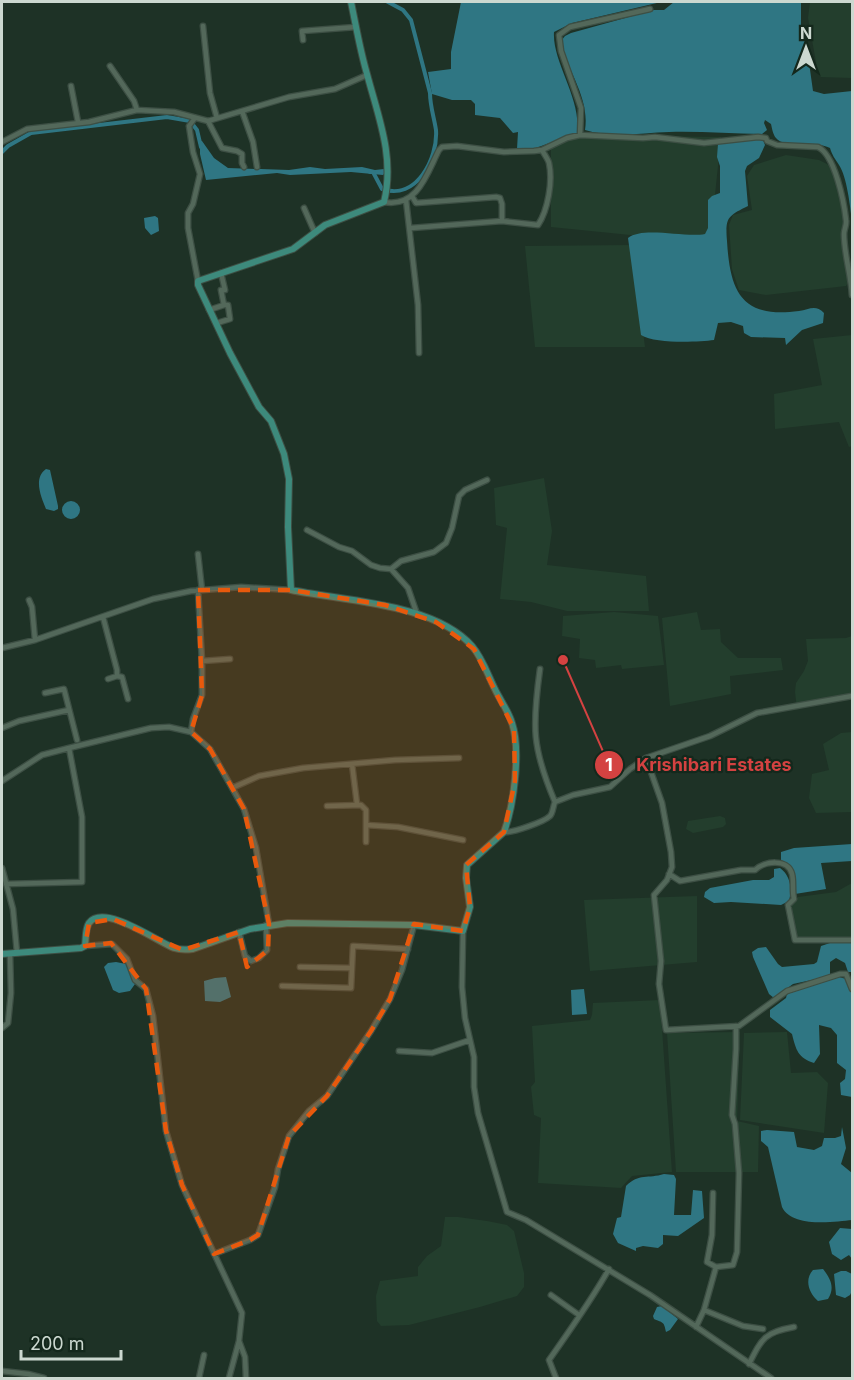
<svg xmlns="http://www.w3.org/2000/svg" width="854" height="1380" font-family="Inter,sans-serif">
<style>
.built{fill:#233e2d}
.water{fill:#2f7683}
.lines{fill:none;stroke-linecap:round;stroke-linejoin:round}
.canal{stroke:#2f7683;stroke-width:4}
.minor-casing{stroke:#3d4f44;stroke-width:7}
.major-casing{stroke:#3d4f44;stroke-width:8}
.minor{stroke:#53685a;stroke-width:4.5}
.major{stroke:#3d8a7c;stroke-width:6}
.marked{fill:#e8590c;fill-opacity:0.2;stroke:#e8590c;stroke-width:4.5;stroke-dasharray:12 8;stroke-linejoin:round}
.leader{fill:none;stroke:#d44241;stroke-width:2}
.callout-dot{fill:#d44241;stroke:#14281c;stroke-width:2}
.mark-label{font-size:18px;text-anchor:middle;font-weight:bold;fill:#fff}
.callout-label{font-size:18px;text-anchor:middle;font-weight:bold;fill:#d44241;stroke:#14281c;stroke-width:4.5;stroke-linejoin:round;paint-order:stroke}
</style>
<rect width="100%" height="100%" fill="#1e3226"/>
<path class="built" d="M810 2H852V78L821 77 818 73 808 18Z
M551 135 721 137 710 243 551 227Z
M786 155 819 160 833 167 848 222V231L844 237 850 279 846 286 766 295 739 290 732 269 729 225 733 215 752 210 747 176 754 165Z
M632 245 645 347H535L525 246Z
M852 335V446L849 447 839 422 775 429 774 394 822 385 813 339Z
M544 478 552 531 547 565 646 576 649 611H567L531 602 500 599 507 528 496 525 494 488Z
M614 612 658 616 664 665 622 669 621 665 596 668 595 660 579 658 580 639 562 636 563 616Z
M697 612 701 630 720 629 721 642 738 658H781L783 670 730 676 731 694 670 706 662 618Z
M852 636V698L797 709 795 692 796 683 804 671 808 661 806 639 846 638Z
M852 732V812L816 813 809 798 812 774 829 770 823 744 841 733Z
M720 816 725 818 726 824 723 827 693 833 686 829 688 821Z
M852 883V937L797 939 790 906 798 897 836 892Z
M697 896V962L590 971 584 900Z
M660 1000 672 1172 632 1176 621 1188 538 1183 541 1118 534 1115 531 1087 535 1082 532 1026 590 1020 592 1015 593 1003Z
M740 1032 737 1121 759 1126 758 1172H676L667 1033Z
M787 1032 791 1073 817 1072 828 1083 824 1133 740 1120 744 1033Z
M445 1217H458L487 1221 507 1225 514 1231 524 1273V1287L517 1296 480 1307 409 1325 381 1326 377 1321 376 1296 380 1281 418 1276V1267L427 1256 441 1246Z"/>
<path class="water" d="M461 2H661L572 23 554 32C552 62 582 99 577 133L533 149H517L518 132 513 133 500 118 475 115V104L471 100H452L432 94 428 72 451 69V52Z
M674 2H801V29L805 34 813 91 824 94 852 91V221C850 206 847 177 839 165 835 159 832 155 830 148 815 140 784 149 776 138 773 135 772 128 771 124L765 120 764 123 767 130 762 134C731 134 700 131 669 132 642 133 611 138 585 130 590 98 567 71 561 41L565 36 571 33 654 10H664Z
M758 139 763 140 765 145 759 158 747 166 745 171 748 206C728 216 725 217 727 241 730 291 741 319 799 311 809 310 815 304 824 313L823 323 802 330 786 345 785 338 751 337 744 333 743 326 731 322 718 323 714 340C698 342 655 344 641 335L628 238C643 226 685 238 705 234L708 228V200L712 196 720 193V166L717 157 718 144Z
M200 141H202L214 158 228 168 289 170 310 167 325 169 362 167 375 170 384 169 385 173 383 175 351 172 290 175 277 173 206 180 200 154Z
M155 216 158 218 159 231 151 235 145 228 144 218Z
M46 469 50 470 58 506V509L54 511 46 509C41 497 33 478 46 469Z
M62 510a9 9 0 1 1 18 0a9 9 0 1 1-18 0Z
M852 844V861L821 863 826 889 795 894C794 878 797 868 781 861V852L794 848Z
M780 868C791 876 792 889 789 901L781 905 731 902 714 903 704 897 705 892 710 888 753 880H769L774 877V869Z
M852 942V972H848L845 963 836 958 830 962V976L793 984 774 998 769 994 753 957 752 952 758 948 766 947 778 964 782 967 814 964 817 962 821 946 830 943Z
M116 962 126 964 135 984 130 991 119 993 113 990 104 967 108 963Z
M226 977 231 997 220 1002 205 1001 204 981 215 978Z
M839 977 846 979 852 993V1097L841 1095 840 1083 845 1079 846 1070 837 1063V1035L831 1028 819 1025 820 1054 814 1063C798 1058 796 1050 792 1034L770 1017V1010L786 998 787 994Z
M584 989 587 1014 572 1015 571 990Z
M842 1127 846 1148 841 1164 852 1173V1220C834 1222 792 1228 782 1207L768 1147 761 1141V1131L767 1130 794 1132 797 1147 814 1150 822 1146 824 1138H835L841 1136Z
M664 1174 674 1175 676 1179 674 1215H691L693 1190 702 1191 704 1218 678 1236 663 1235V1244L658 1248 643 1246 636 1248V1251L618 1243 613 1234 617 1218 621 1217 626 1186C639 1173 648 1179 664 1174Z
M840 1228 852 1229V1259L849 1255 841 1260 832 1254 829 1242Z
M823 1269C831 1279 835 1288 828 1299L818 1301C809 1293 804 1280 813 1270Z
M841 1271H846L852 1274V1291L850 1295 845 1298 836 1295 834 1274Z
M662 1306 678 1319 670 1330 666 1332C664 1321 663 1323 654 1319L653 1316 657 1307Z"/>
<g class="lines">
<path class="canal" d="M2 152 8 146 31 133 167 117 190 121 197 130 201 147
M370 172H373L382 189C416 201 438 159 436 130 434 117 430 106 430 93L411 20 403 10 388 2"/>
<defs>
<path id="minor" d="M203 26 210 93 217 118
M303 40 302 31 356 27
M110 66 134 101 137 110
M71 86 78 122
M242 111 253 142 257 167
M195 118 189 126 193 152 200 174 193 204 188 213V228L198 281
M208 121 222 148 237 151 242 154V163L244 167
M580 135 581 108 561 51 559 35 570 27 650 9
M2 142 27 129 89 122 137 110 174 112 208 121 289 97 335 89 367 75
M412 196 416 203 496 197 500 198 502 204V221
M406 200 418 305 419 353
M384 202C418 208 427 173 439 150L442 147 457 146 504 152 534 151 542 150 567 138 580 135 643 138 655 137 704 143 758 137 766 138 767 141 777 145 818 147C835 155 844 202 846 220 847 225 844 229 844 234 844 254 851 275 852 295
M304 208 315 233
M411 228 502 221 538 225C548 210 553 181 549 163 548 159 544 154 542 150
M209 310 224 305 221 290H225L221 273
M217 323 230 319 228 305H224
M307 530 339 547 352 551 371 565 380 568 391 569 408 588 417 614
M198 554 202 590
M391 569 401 561 434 552 446 543 452 528 459 496 465 490 487 480
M198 590 202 661 230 659
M29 600 32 607 35 640
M103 617 117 670V676L108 679
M2 648 35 640 153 599 191 591 241 587 291 590
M202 661V695L193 719 191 732 210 749 244 809 256 848 269 924
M540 669C532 727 532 748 555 802
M117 676 122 677 128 699
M45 693 64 689 77 740
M852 696 757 713 710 736 646 758 662 803 671 852 672 867 667 880 654 895 661 961 659 984 666 1030 739 1026 787 991 840 974H846L852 989
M2 728 19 721 69 710
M69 748 151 728 169 727 191 732
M352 764 357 804
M2 781 42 755 69 748 82 817V882L6 884
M232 788 259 776 303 768 395 760 459 758
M327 806 361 805 366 810V825L398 827 463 840
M504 832C512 833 544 822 550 816 553 813 553 806 555 802L573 795 610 787 630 769 646 758
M366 842V825
M2 868 13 909 17 953
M669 874 680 881 741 870H755C764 861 788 858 792 874 794 882 792 891 794 899L788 905 795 940H852
M463 931 462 987 465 1018 474 1057V1087L478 1113 507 1212 526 1220 650 1295 771 1378
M239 932 245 956 251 961 259 958 267 950 266 925
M85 946 112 944 127 959 135 980 146 989 153 1016 166 1131 182 1185 242 1313 239 1341 245 1357 246 1378
M300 967 351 968
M282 986 351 988 353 946 408 949
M2 1028 8 1023 11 993 10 954
M399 1051 432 1053 470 1040
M713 1193 712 1235 707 1262 716 1267 733 1265 737 1252 739 1173 735 1124 732 1115 736 1049V1026
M214 1254 250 1240 258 1235 275 1187 278 1169 289 1136 309 1111 327 1096 371 1031 390 999 402 970 414 925
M551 1295 579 1315
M704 1310 743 1326 763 1329
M696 1327 704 1310 716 1267
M749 1364C762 1338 765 1332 794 1327
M2 1371 28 1374 44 1378
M199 1378 204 1355
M229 1378 239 1341
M556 1378 549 1360C570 1330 591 1301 609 1269"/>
<path id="major" d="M2 954 81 948 85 946C86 939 85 929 89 923 104 903 158 942 174 948 180 950 186 950 193 949L250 929 288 923 414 925 463 931 470 907 466 878 467 865 504 832C514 805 521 750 512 723 509 713 503 704 498 695 489 679 484 660 472 646 434 603 344 601 291 590L288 527 289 479 284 454 271 421 259 407 230 353 198 285V281L207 278 293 249 325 225 384 202C395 157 378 116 367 74 360 50 356 26 351 2"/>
</defs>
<use href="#minor" class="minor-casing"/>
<use href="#major" class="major-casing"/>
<use href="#minor" class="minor"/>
<use href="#major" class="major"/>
</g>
<path class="marked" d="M198 590H291L385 605 436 622 474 649 514 729 515 781 504 832 466 865 470 907 463 931 414 924 390 999 371 1031 327 1096 289 1136 258 1235 250 1240 214 1254 182 1185 166 1131 146 989 111 943 85 946 89 923 113 919 183 950 239 932 247 967 268 950 269 924 244 809 210 749 191 732 202 695Z"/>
<path class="leader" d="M563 660L609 765"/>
<g class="callout-dot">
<circle cx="563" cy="660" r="6"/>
<circle cx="609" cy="765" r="15"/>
</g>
<g class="mark-label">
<text x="609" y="771">1</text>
</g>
<g class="callout-label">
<text x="714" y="771">Krishibari Estates</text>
</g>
<rect width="854" height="1380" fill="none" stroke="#ccd8d0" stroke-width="6"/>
<g transform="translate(806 48)" stroke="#14281c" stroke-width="4.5" paint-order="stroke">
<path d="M0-4.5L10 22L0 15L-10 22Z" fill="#ccd8d0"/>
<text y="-9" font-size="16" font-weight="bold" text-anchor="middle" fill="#ccd8d0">N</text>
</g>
<path d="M21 1350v9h100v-9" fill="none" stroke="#ccd8d0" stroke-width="3"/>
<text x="30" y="1350" font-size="18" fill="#ccd8d0" stroke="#14281c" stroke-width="4.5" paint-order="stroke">200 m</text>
</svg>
